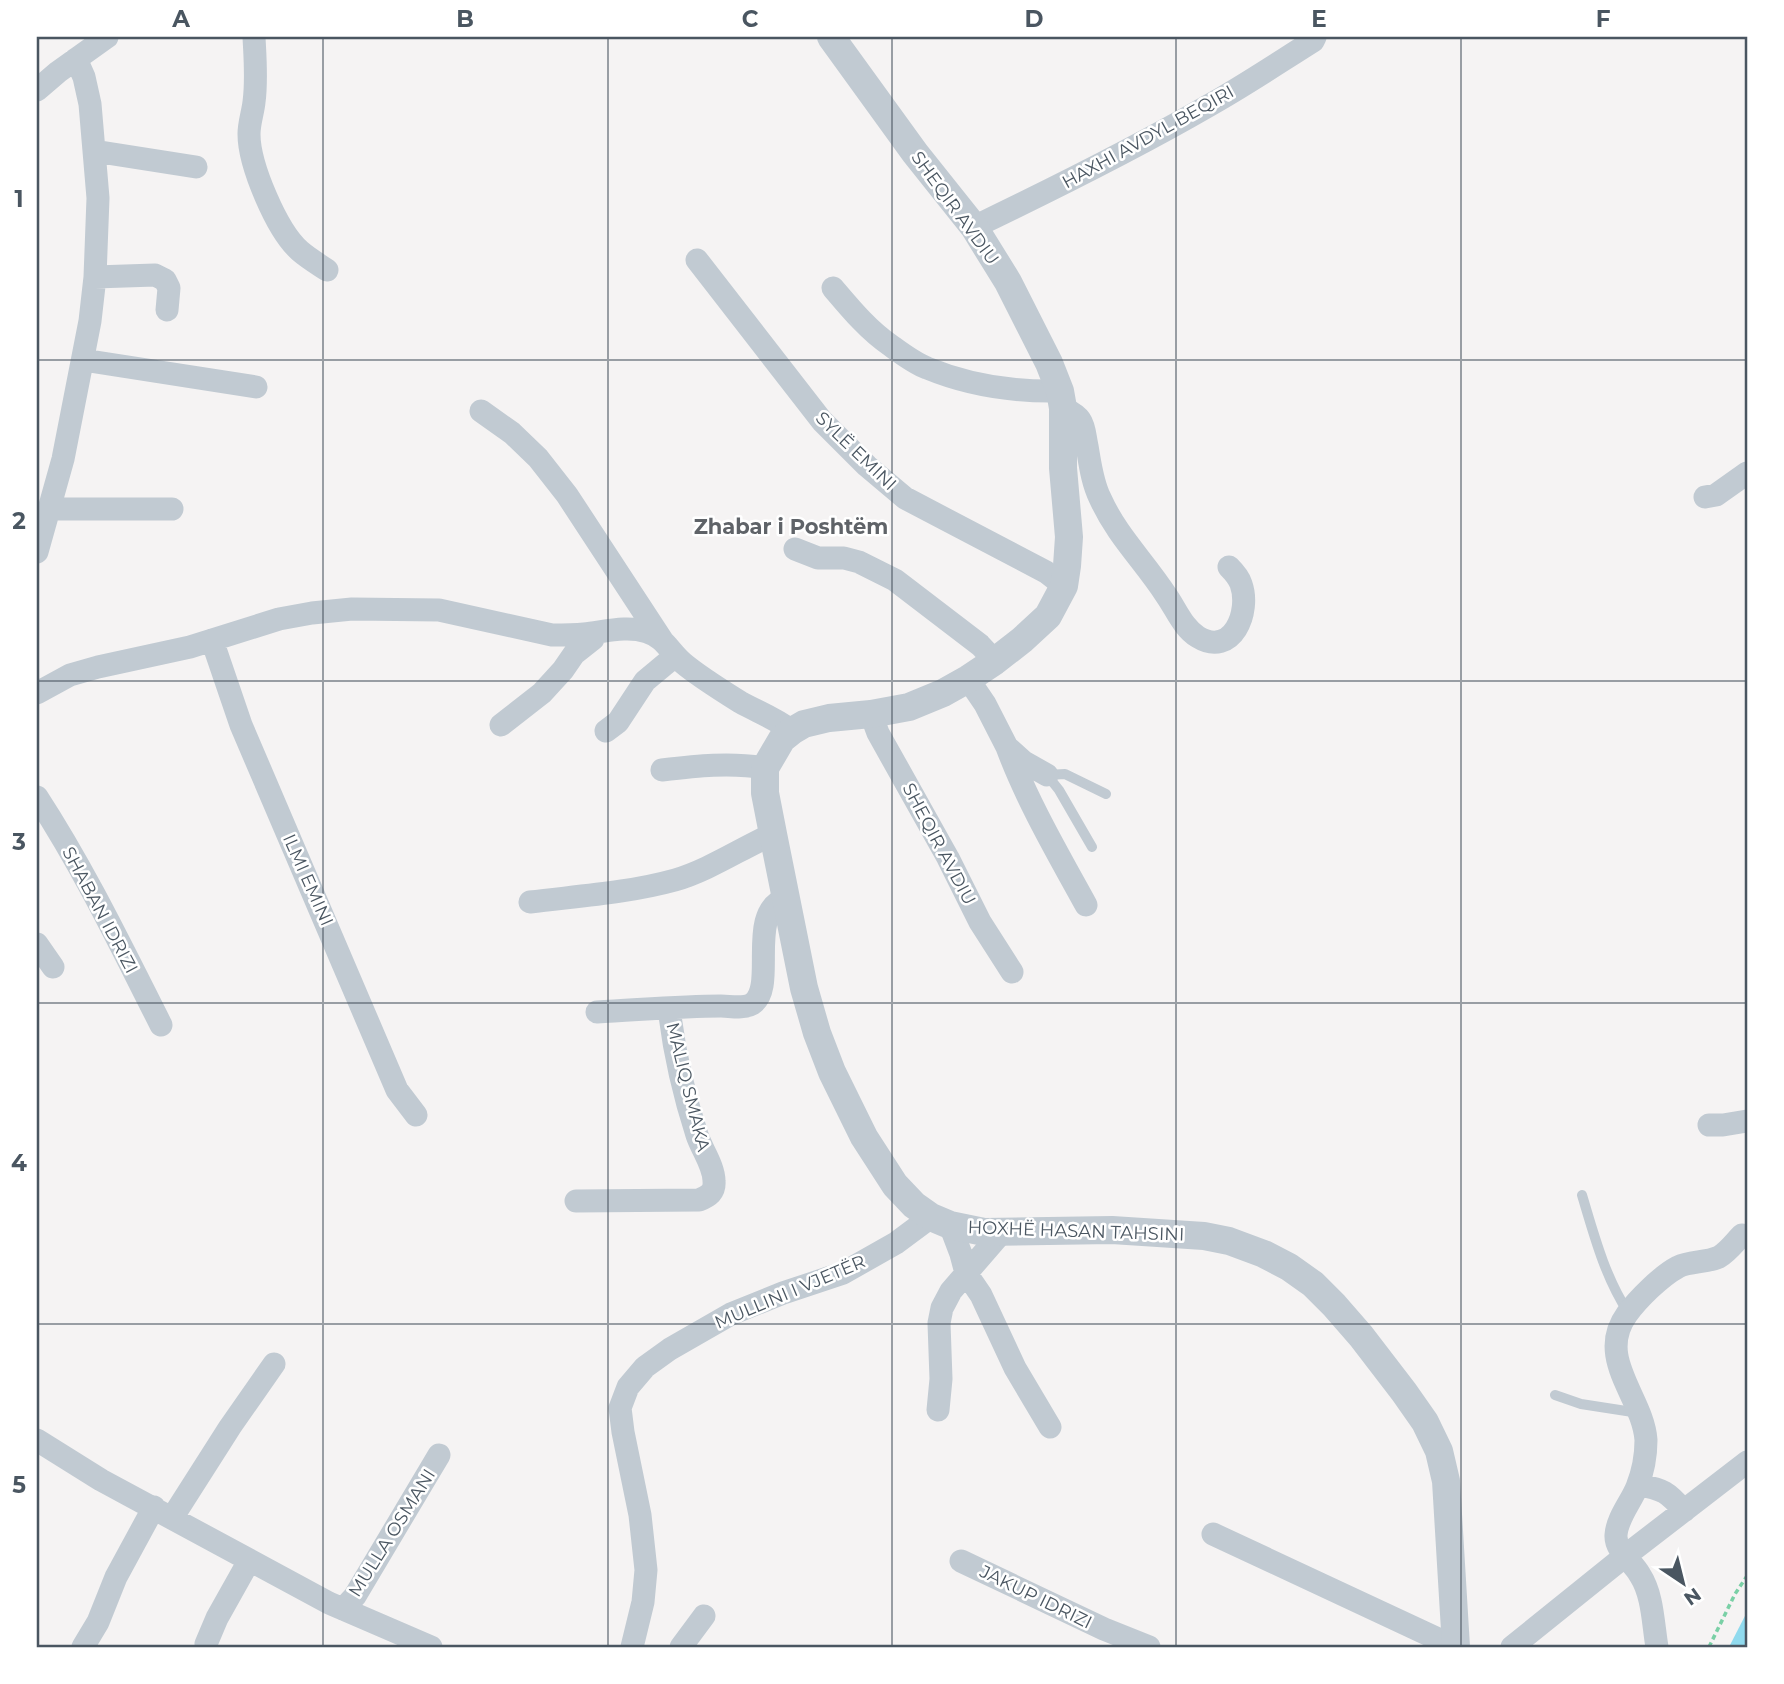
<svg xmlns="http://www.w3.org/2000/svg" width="1784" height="1684" font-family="Montserrat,sans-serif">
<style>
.water{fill:#90daee}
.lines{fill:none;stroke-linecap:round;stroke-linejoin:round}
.path{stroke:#7ad0a6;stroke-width:3.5;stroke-dasharray:5 3.5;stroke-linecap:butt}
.service{stroke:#c1cad2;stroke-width:10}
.minor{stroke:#c1cad2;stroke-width:23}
.tertiary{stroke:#c1cad2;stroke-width:28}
.grid{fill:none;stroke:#4a5661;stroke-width:2;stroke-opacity:0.55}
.labels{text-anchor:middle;stroke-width:5;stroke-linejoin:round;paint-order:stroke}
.street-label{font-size:18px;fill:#4a5661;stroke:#fff}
.quarter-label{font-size:21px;font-weight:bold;fill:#5f6368;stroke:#fff}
.neatline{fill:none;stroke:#4a5661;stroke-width:2.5}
.grid-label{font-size:23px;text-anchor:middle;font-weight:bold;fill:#4a5661}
</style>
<rect width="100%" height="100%" fill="#f5f3f3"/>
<path class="water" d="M1747 1612V1647H1729Z"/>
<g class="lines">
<path class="path" d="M1709 1647 1735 1594 1747 1576"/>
<path class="service" d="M1047 775 1059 790 1092 847
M1047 775 1065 774 1106 794
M1582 1195C1594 1235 1605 1277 1628 1312
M1555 1395 1581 1404 1639 1413"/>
<path class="minor" d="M254 37C255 58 257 80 254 102 253 112 249 123 249 134 249 165 277 231 300 251 308 258 318 264 327 270
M37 90 58 72 107 37
M94 151 196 167
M974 227C1053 189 1132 150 1208 106 1244 86 1278 63 1313 41L1315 37
M697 260 822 421 867 466 905 498 1046 572 1064 586
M95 277 155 275 165 280 169 288 167 310
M833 288C850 308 868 330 890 345 901 353 914 363 927 368 968 385 1016 392 1060 391
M83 360 256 387
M1063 408C1069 411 1076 414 1080 420 1085 427 1085 438 1087 446 1090 463 1092 482 1100 498 1117 536 1144 561 1166 595 1176 609 1183 628 1198 637 1232 658 1251 612 1241 584 1239 578 1234 572 1229 567
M481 411 512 433 538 458 567 495 662 640
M1705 497 1716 495 1747 473
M48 509H172
M795 549 818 558H844L859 562 895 580 980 645 995 661
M37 552 63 459 90 321 95 277 98 198 90 104 84 77 76 59
M212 640 241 725 397 1090 416 1115
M968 679 985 704 1007 747 1024 762 1047 775
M37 693 70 675 98 667 190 647 279 619 312 613 352 609 439 610 552 635C562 635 573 635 584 634 604 632 627 625 647 632 664 637 670 652 683 663 697 675 724 692 740 702 758 712 775 718 792 731
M871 714 878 733 948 858 980 922 1012 972
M501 725 542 693 563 670 574 654 593 639 595 633
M606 731 618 722 645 681 675 656
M1007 747C1027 801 1058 854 1086 905
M662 770C696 766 730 762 765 768
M37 797C84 869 122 948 161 1025
M530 902C578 896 628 893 675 880 709 870 740 849 773 834
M37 944 53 967
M597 1012C638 1010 680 1006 721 1006 730 1006 744 1009 752 1004 778 987 745 913 786 898
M1709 1125H1723L1747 1121
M576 1201 699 1200C709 1196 715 1192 714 1181 714 1166 702 1150 697 1135 684 1095 674 1051 669 1008
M950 1225 961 1254 966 1273 981 1295 1015 1368 1050 1427
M938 1410 941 1379 939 1323 942 1308 951 1291 1002 1232
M37 1440 101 1480 329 1603 431 1647
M1638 1485C1663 1489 1668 1492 1684 1511
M172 1518 230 1427 274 1364
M1213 1534 1455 1647
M961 1561 1104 1629 1149 1647
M343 1609 355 1596 439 1455
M206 1644 217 1618 249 1561
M83 1647 98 1622 116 1577 154 1507
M632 1647 643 1602 646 1570 640 1515 623 1432 620 1408 628 1387 645 1367 670 1349 731 1314 783 1293 843 1273 896 1243 931 1217
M681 1647 704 1616
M1512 1647 1625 1556 1747 1462
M1657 1647C1653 1624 1653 1595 1640 1575 1633 1562 1615 1551 1616 1535 1617 1518 1631 1502 1637 1487 1643 1472 1646 1455 1646 1440 1643 1397 1595 1358 1627 1314 1638 1299 1661 1276 1678 1267 1690 1261 1706 1263 1719 1257 1728 1252 1735 1242 1742 1235"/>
<path class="tertiary" d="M831 37 915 153 974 227 1008 282 1049 363 1060 391 1063 408V468L1069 537 1067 566 1064 586 1048 616 1022 640 995 661 968 679 943 693 909 707 871 714 829 718 804 724 792 731 782 739 765 768V793L773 834 804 988 817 1033 832 1072 864 1137 895 1185 914 1205 931 1217 950 1225 984 1232 1112 1230 1204 1236 1229 1241 1264 1254 1289 1267 1313 1284 1334 1305 1361 1336 1404 1392 1425 1422 1439 1451 1446 1481 1456 1647"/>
</g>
<path class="grid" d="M323 37V1647M608 37V1647M892 37V1647M1176 37V1647M1461 37V1647M37 360H1747M37 681H1747M37 1003H1747M37 1324H1747"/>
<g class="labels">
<g class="street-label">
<text transform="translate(1148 137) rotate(-29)" y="6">HAXHI AVDYL BEQIRI</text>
<text transform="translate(955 208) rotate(54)" y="6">SHEQIR AVDIU</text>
<text transform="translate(856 451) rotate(44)" y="6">SYLË EMINI</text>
<text transform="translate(939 844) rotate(62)" y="6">SHEQIR AVDIU</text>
<text transform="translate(308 880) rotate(66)" y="6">ILMI EMINI</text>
<text transform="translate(100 910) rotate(62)" y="6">SHABAN IDRIZI</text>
<text transform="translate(688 1087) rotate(76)" y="6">MALIQ SMAKA</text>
<text transform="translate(1076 1231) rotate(2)" y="6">HOXHË HASAN TAHSINI</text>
<text transform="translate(790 1292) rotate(-23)" y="6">MULLINI I VJETËR</text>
<text transform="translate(392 1533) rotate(-58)" y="6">MULLA OSMANI</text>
<text transform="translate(1036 1597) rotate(26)" y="6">JAKUP IDRIZI</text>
</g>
<g class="quarter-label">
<text x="791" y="534">Zhabar i Poshtëm</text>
</g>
</g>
<rect width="1784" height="1684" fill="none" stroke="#ffffff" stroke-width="77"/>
<g transform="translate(1683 1583) rotate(145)" stroke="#ffffff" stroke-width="5" paint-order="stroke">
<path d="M0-5L12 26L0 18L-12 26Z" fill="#4a5661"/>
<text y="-10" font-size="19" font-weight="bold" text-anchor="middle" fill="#4a5661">N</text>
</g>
<rect x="38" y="38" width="1708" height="1608" class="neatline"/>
<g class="grid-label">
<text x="181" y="27">A</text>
<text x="465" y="27">B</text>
<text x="750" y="27">C</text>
<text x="1034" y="27">D</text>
<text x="1319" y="27">E</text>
<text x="1603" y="27">F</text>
<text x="19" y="207">1</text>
<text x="19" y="529">2</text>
<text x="19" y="850">3</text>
<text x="19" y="1171">4</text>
<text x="19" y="1493">5</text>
</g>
</svg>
